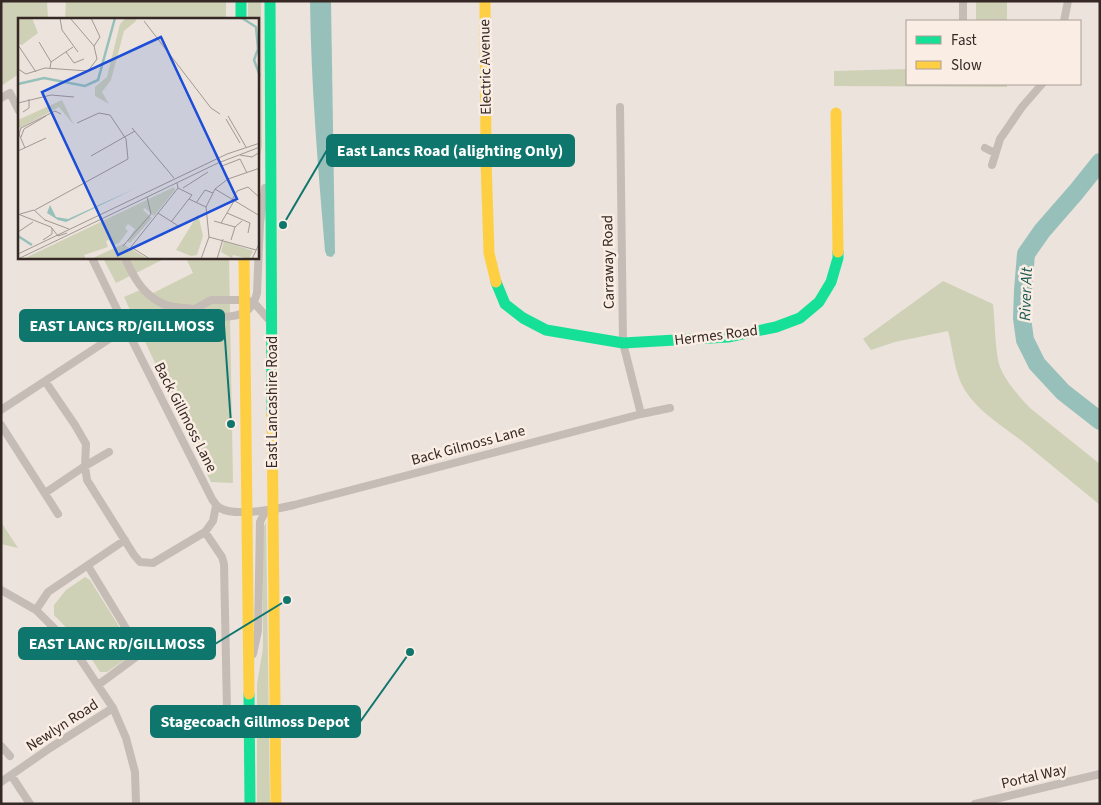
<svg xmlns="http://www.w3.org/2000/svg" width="1101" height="805" font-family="'Source Sans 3',sans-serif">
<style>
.green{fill:#cfd1b6}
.water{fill:#98c0bb}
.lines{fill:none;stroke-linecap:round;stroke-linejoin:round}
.river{stroke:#98c0bb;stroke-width:18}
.street{stroke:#c5bcb6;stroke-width:8}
.fast{stroke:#16e098;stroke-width:11}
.slow{stroke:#ffcf43;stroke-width:11}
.labels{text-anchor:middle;stroke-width:5;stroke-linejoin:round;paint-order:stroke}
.street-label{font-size:15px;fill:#352825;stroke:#faede3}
.water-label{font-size:16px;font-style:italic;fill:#185956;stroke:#faede3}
.inset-river{fill:none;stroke:#98c0bb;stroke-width:2.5}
.inset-road{fill:none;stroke:#a39893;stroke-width:1}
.view{fill:#1d4ed8;fill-opacity:0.15;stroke:#1d4ed8;stroke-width:2.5}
.inset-edge{fill:none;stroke:#352825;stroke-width:2.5}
.leader{fill:none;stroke:#0f766e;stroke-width:2}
.callout-dot{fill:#0f766e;stroke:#faede3;stroke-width:2}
.callout{fill:#0f766e;stroke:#0f766e;stroke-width:2}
.callout-label{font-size:16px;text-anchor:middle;font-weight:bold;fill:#fff}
</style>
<rect width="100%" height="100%" fill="#ece3dc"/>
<path class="green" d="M1 1H47L48 19H19V74L1 86Z
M66 1H226V19H65Z
M248 1H261L262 146 258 167V19H248Z
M976 1H1007V21H976Z
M907 69V84H1007V87L834 86V71Z
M103 258H166L116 283Z
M186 258H229L233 483 211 482 124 297 147 287 151 294 193 273Z
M943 281 993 304C995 321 995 351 1000 367 1006 382 1019 396 1030 408L1100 464V505C1074 484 1048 462 1022 441 1001 425 976 410 963 387 954 370 953 349 948 331L895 342 871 350 863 339Z
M1 522 18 548 1 544Z
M266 522 270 804H257V684L263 648V528Z
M85 577 90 580 132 647 129 657 107 672H100L82 644 54 615V605L66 590Z"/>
<path class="water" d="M310 1H331L335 253 332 257 327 256 325 251C318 168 311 85 310 1Z"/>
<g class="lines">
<path class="river" d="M1100 162 1076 192 1042 231 1026 254 1023 290 1022 318 1025 340 1037 364 1063 392 1100 421"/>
<path class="street" d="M963 1V21
M1064 21 1068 1
M1 98 10 93 19 111
M620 107 623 343 641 414
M985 148 995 153
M992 165 1000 139 1022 107 1042 84
M92 258 126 328 212 499C215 503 216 506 220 508 235 517 277 509 294 505L641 414 670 408
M125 258C132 273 139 288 153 298 168 309 177 307 193 309 200 309 205 314 211 316 215 317 219 317 223 317 241 316 252 313 257 293L260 223 265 188
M195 309 211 300H247L256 305 270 321
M45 381 75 425 86 444 85 466 87 480 134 555 140 562 153 563 205 532 213 521 216 506
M1 410 126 328
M1 425 58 514
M45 493 85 466 109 452
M205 532 222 557 224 564 227 710
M88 566 138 648 136 657 98 685
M1 590 36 610 71 645 113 708 126 738 135 772 136 804
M36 610 48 592 125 540
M253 654 258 631 260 522 264 514 271 509
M1 746 10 756
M11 775 30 804
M1 782 50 748 113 708
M975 804 1100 774"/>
<path class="fast" d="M241 1V19
M270 1 272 414
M496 282 505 304 523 318 546 330 623 343 728 337 776 327 800 318 819 302 831 282 838 258V252
M249 694 250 804"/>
<path class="slow" d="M485 1 486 160 489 253 496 282
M836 113 838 252
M244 258 249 694
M272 414 276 804"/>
</g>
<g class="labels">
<g class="street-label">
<text transform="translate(485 67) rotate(-91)" y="5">Electric Avenue</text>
<text transform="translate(608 262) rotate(-91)" y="5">Carraway Road</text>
<text transform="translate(716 335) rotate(-7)" y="5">Hermes Road</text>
<text transform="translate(272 402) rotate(-90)" y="5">East Lancashire Road</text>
<text transform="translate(186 417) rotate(63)" y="5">Back Gillmoss Lane</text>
<text transform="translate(468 445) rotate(-15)" y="5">Back Gilmoss Lane</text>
<text transform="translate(62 725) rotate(-33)" y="5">Newlyn Road</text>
<text transform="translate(1034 776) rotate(-13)" y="5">Portal Way</text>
</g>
<g class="water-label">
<text transform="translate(1025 294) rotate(-88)" y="6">River Alt</text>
</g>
</g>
<g transform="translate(18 18)">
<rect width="241" height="241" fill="#ece3dc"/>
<path d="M0 0H14L20 15 4 27 0 26ZM117 0 118 3 106 13 93 62 84 74 91 86 77 78V69L89 59 102 6 107 1ZM44 82 56 107 41 89 0 111V102ZM156 169 157 172 136 198 127 190 125 192 134 200 112 225 109 223 117 211 110 206 107 210 110 213 101 225 94 228 91 222 88 223 90 229 66 237 68 241H5ZM180 196 185 218 179 237 173 238 158 232ZM206 223 235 233 231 241 215 237 214 240 203 234ZM105 226 130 241H73Z" fill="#cfd1b6"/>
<path d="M116 171 48 204 40 202 29 195 32 187 38 199 50 201Z" fill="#98c0bb"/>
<path class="inset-river" d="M224 0 238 9 240 31 236 42 242 58M0 66 26 60 67 68 80 62 97 0M0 218 14 227"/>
<path class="inset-road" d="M42 0 44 12 60 34M52 0 76 28M126 3 193 90 202 96M21 24 33 44 32 50M0 27 18 54M48 34 56 45 66 41M33 44 55 29M0 51 8 56 27 50 70 53 79 41 76 28 82 19 73 0M0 85 33 77 56 79M5 94 11 90V81M210 98 228 129M208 101 222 125M114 110 156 160M3 119 6 111 28 98M7 130 1 116 3 110 37 93 43 96M0 133 28 120M222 137 234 139 242 134M73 138 117 113M204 148 222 141 229 155M165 170 190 154M197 171 242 198M171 181 188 189M214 182 219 173 230 169 242 180M178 185 187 172 195 175M17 192 110 141 108 121 92 97 81 95 59 105M140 195 162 209M209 195 232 205 230 215M0 196 33 209 40 218 49 215M2 196 16 192 28 203M27 202 51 211M196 203 217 209M153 204 174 177 160 170M203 205 216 183M0 214 15 204M191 219 238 232M25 222 34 216V210M213 222 217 209 224 203M108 225 105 228 133 196 129 179M0 236 209 136 242 125M0 241 200 145 242 129M132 241 113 229 160 170 159 165M183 241 191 219 188 189 197 171 210 161 242 150M199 241 205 221M234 241 242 224"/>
<path class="view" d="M143 19 219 181 100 237 24 74Z"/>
<rect width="241" height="241" class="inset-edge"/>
</g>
<path class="leader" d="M283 225L327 150M231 424L224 325M287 600L215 644M410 652L360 722"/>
<g class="callout-dot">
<circle cx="283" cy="225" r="5"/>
<circle cx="231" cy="424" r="5"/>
<circle cx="287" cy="600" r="5"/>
<circle cx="410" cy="652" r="5"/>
</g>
<g class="callout">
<rect x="327" y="135" width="247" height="31" rx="5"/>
<rect x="20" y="310" width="204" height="31" rx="5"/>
<rect x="19" y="628" width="196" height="31" rx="5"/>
<rect x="151" y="706" width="209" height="31" rx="5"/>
</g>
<g class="callout-label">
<text x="450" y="156">East Lancs Road (alighting Only)</text>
<text x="122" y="331">EAST LANCS RD/GILLMOSS</text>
<text x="117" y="649">EAST LANC RD/GILLMOSS</text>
<text x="255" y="727">Stagecoach Gillmoss Depot</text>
</g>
<rect width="1101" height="805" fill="none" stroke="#352825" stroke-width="5"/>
<rect x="906" y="20" width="175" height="65" fill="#faede3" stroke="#ab9e97"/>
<rect x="916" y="36" width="25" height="8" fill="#16e098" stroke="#ab9e97"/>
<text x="951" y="45" font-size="15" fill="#352825">Fast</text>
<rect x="916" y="61" width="25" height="8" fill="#ffcf43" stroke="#ab9e97"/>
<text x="951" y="70" font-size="15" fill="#352825">Slow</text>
</svg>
